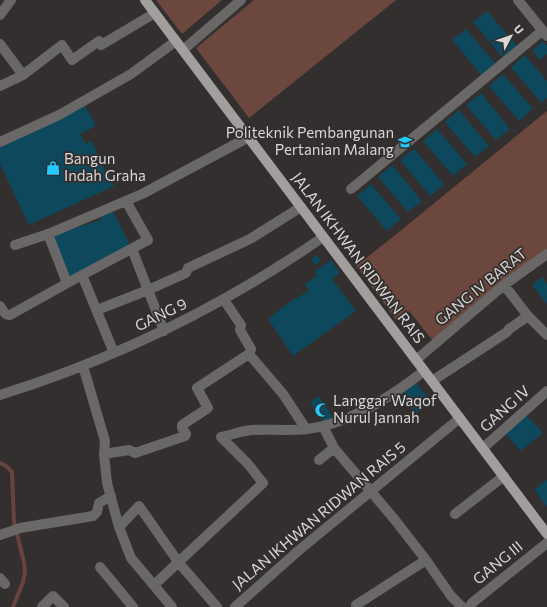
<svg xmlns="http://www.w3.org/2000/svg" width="547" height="607" font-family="Commissioner,sans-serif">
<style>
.green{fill:#6b473e}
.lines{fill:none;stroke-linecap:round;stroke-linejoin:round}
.stream{stroke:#684440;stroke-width:4}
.building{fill:#0e485c}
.minor{stroke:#696867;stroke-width:10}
.major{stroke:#a19e9d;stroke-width:10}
.labels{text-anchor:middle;stroke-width:3.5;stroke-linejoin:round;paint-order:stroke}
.poi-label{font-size:15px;fill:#d9d8d7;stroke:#322f2e;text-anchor:start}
.street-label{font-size:15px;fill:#d9d8d7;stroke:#322f2e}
</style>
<rect width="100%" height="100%" fill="#322f2e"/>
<path class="green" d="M156 0H222L182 34Z
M254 0H396L249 118 196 48Z
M547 111V251L433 341 409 311 396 320 356 266 394 236Z"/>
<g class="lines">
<path class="stream" d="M0 463 6 466 12 472 14 522 24 562 25 572 23 582 13 607"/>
</g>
<path class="building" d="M487 11 517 46 503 58 473 22Z
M466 29 496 64 482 76 452 40Z
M543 41 547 45V54L540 60 532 50Z
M525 55 547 81V98L541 103 511 67Z
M503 74 533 109 519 121 489 86Z
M481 93 510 129 496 140 466 105Z
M83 103 96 126 80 134 86 144 92 141 107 175 109 173 114 186 29 225 0 164V144Z
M459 110 489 146 475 157 445 122Z
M437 129 467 164 453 176 423 141Z
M414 149 444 184 430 196 400 160Z
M392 165 422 201 408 212 378 177Z
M371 184 401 219 387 231 357 196Z
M113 211 131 247 68 280 52 235 101 220 100 216Z
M316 255 321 261 315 265 311 259Z
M331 260 340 273 332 279 356 311 293 356 268 319 291 301 309 291 305 284 317 276 315 271Z
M542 277 547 284V304L532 285Z
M416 383 431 401 416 414 401 395Z
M319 396 334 419 325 424 310 402Z
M525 414 543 433 521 451 505 433Z
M547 480V507L534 490Z"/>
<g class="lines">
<path class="minor" d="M518 0 547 36
M0 15 11 0
M0 44 23 75 62 45 72 60 99 41 101 45 155 13
M183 50 241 0
M0 86 23 75
M0 142 59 115 131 74 176 41
M351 189 542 31
M15 245 48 234
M132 249 164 331
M82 275 114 353
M67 283 48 234 142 194 249 137
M504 285 528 316 547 335
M224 300 241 325 240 330 251 349 249 354 283 394 306 429
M0 306C3 310 5 316 10 315L71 281 148 240 126 201
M97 310 148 290 186 273 188 268 250 239 301 207
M416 360 504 285 547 254
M83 366 105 441 104 454 107 483 119 527 131 558 172 607
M432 381 507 332 509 329 528 316
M0 395C115 359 224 306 323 237
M323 426 334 448 395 520 426 560 451 596 462 607
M483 448 547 391
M104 454 129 450 135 453 185 436 186 434 182 428V425L208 408 197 388 249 354
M319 460 334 448
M455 514 504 476
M119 527 139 506 179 563 217 607
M0 535 20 528 93 516 97 512 99 503 111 496
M100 567 133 607
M0 578 5 584
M154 585 263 483 248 464 221 437C231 435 241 431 251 430 270 429 288 431 307 429 350 424 391 397 424 371
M42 607 53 596 64 607
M235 607 298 551 460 418
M358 607 356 605 426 560
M469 607 472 603 547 543"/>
<path class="major" d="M145 0 547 534"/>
</g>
<defs>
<symbol id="university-bare" viewBox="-9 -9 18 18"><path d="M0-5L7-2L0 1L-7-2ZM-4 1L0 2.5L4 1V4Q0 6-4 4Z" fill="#21c9fd" stroke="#322f2e" stroke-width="2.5" paint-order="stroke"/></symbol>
<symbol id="shop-bare" viewBox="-9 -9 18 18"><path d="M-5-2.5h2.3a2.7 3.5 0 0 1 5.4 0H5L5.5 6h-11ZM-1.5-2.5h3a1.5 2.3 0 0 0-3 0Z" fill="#21c9fd" stroke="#322f2e" stroke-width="2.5" paint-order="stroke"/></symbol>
<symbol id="mosque-bare" viewBox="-9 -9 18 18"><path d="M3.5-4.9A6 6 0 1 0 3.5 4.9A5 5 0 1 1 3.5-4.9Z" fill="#21c9fd" stroke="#322f2e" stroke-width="2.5" paint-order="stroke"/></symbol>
</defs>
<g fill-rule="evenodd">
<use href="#university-bare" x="395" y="132" width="20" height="20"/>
<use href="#shop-bare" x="43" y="158" width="20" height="20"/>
<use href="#mosque-bare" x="312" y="400" width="20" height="20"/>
</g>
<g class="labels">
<g class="poi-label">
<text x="394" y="138" text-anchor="end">Politeknik Pembangunan<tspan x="394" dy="17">Pertanian Malang</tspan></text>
<text x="64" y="164">Bangun<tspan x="64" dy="17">Indah Graha</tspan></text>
<text x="333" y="406">Langgar Waqof<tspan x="333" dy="17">Nurul Jannah</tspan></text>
</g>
<g class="street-label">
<text transform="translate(358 258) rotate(53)" y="5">JALAN IKHWAN RIDWAN RAIS</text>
<text transform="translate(481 287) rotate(-39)" y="5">GANG IV BARAT</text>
<text transform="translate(161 315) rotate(-26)" y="5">GANG 9</text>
<text transform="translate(505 409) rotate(-42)" y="5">GANG IV</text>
<text transform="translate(319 516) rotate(-40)" y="5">JALAN IKHWAN RIDWAN RAIS 5</text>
<text transform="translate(498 563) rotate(-39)" y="5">GANG III</text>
</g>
</g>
<g transform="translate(511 36) rotate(49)" stroke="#322f2e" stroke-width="3" paint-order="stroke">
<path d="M0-3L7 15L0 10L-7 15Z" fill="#d9d8d7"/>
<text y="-6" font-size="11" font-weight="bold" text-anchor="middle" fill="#d9d8d7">U</text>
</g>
</svg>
